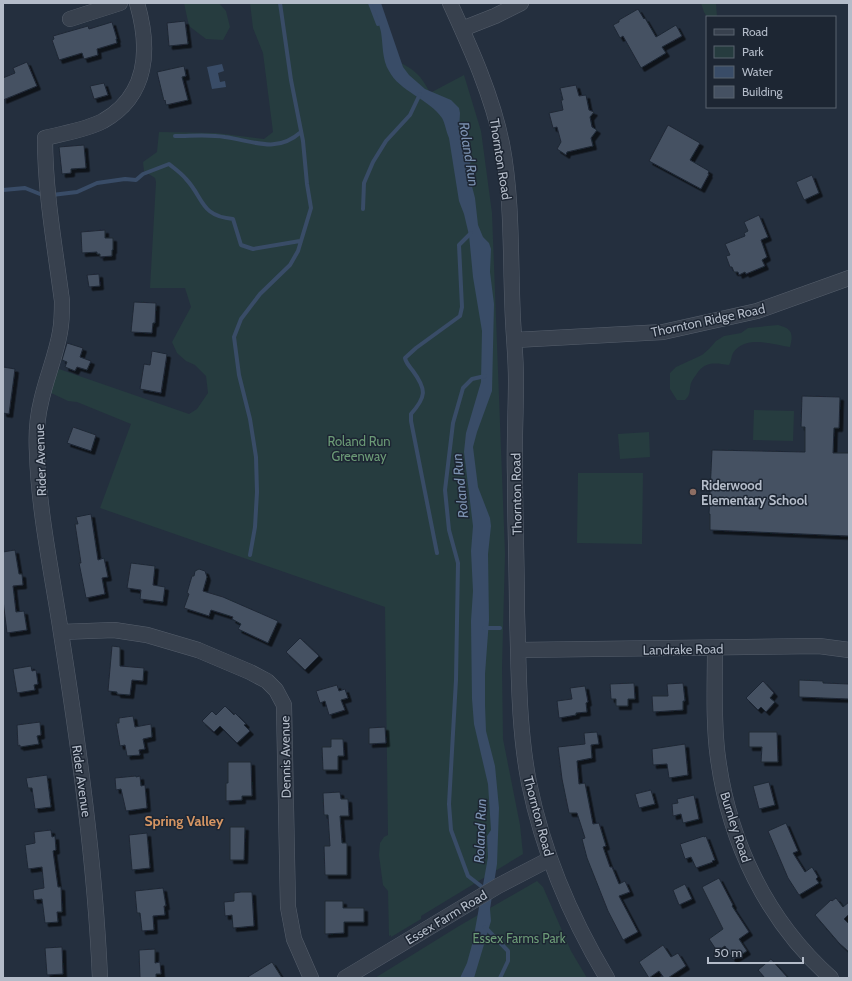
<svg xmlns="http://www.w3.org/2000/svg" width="852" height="981" font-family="Cabin,sans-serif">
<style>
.green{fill:#263c3f}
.water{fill:#394c67}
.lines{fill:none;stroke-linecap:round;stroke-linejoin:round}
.stream{stroke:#394c67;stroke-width:4}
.building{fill:#455162;stroke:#1f2835;filter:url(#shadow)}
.minor-casing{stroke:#565f6c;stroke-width:16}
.minor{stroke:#38414e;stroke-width:15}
.education-dot{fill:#8d6e63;stroke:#1d2633;stroke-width:1.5}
.labels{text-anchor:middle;stroke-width:3;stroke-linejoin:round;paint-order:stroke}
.street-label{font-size:13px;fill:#b4bcc9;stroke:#1d2633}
.park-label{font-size:13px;fill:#6b9a76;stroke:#1d2633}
.poi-label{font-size:13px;font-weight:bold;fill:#b4bcc9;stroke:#1d2633;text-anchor:start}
.water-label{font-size:14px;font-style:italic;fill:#7c92b1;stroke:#1d2633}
.neighbourhood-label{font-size:14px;font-weight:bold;fill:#d59563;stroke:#1d2633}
</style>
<defs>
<filter id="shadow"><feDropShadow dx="3.5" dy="3.5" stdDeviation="0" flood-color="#0009"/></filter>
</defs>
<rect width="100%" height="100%" fill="#242f3e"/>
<path class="green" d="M184 3H219L226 11 230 27 223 40 206 39 189 26Z
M250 3H379L397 61C415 70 421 75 430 93L464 75 481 131 492 213 505 554 502 668 503 739 520 825 523 854 421 916V919L391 937V935L389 936 388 891 383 885 379 855 380 843 384 837 388 835 385 607 100 508 131 424 77 402 68 401 49 392 59 369 189 414 197 409 208 393 206 376 195 365 186 361 177 353 172 342 191 307 185 288H150L156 182 155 178 144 171 143 162 157 152 159 132 216 133 264 139 273 132 263 53 253 28Z
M701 3H716L717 17H707L704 12Z
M778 325C791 328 794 333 790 347 773 345 746 334 733 353 731 357 731 362 729 365 714 363 705 361 696 375 694 378 692 380 691 383 689 390 691 395 685 400H677L670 389V373L676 367 702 355 709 349 716 341 724 336 741 333 748 328Z
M754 410 794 411 793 441 753 440Z
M649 432 650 457 620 459 618 434Z
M578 473H643L642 544 577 543Z
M537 881 543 887 571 951 587 978H375L459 926Z"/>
<path class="water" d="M370 3H381L403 67 409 75 425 89 451 100 459 108 460 113 459 131 470 154 471 161 468 171 475 198 478 225 483 237 489 243 491 249 490 272 494 304 492 391 477 432 473 447 478 487 490 518 491 526 488 554 489 620 485 674V705L486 731 495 766 499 808 497 864 490 909 491 921 474 978H460L467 963 473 941 488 857 487 836 491 830 488 784 474 724 472 699 471 621 473 591 471 551 473 526 464 452 466 433 481 382 482 331 473 277 469 235 464 214 459 201 449 138C446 131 445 123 442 118 429 99 399 91 389 71 382 60 383 44 381 32 379 22 374 12 370 3Z
M222 64 224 71 218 73 220 82 225 81 226 87 212 89 207 67Z"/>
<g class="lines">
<path class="stream" d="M370 3 378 24
M175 136C192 136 209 134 225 137 254 141 276 154 301 132
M3 190 25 188 45 196
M52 195 77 192 97 183 125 179 136 180 143 174 169 164C175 169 181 173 186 179 204 198 200 216 233 219L241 245 253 249 300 241
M363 209 364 183 373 162 386 141 410 115 420 94
M485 376 472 379 463 388 453 423 445 490 449 530 458 563 456 680 449 804 451 830 468 876 486 890
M437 553 411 421V414C426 397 427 390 413 371 410 367 406 363 405 358L416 348 460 316 462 307 459 245 471 233
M250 555 255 527 257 492 256 457 250 419 239 375 234 337 241 319 260 294 290 265 298 251 311 208 307 184 303 141 291 80 280 3
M484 628H500
M485 927 508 951V961L500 978"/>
</g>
<path class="building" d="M638 9 644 19 645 18 656 37 676 25 682 36 662 47 666 53 641 68 623 36 620 38 613 25 619 22V20Z
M185 21 188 44 169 46 167 23Z
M112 22 117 39H116L117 43 97 49 98 55 84 59 82 53 59 60 52 40 54 39 53 36 88 26 89 29Z
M27 62 37 86 3 100V78L15 73 13 68Z
M184 66 186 76 182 77 188 100 166 105 165 100 164 101 157 72Z
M104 83 108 95 94 99 90 86Z
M576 85 579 96 586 95 589 110 594 112 590 117 592 127 597 130 591 138 593 146 567 152 566 155 557 149 561 142 557 127 553 128 549 113 563 110 561 100H563L560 88Z
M668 125 700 143 690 160 709 171 708 174H709L701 189 649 161Z
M84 145 86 168 71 169V173L62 174 59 147Z
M812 175 819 193 804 200 796 182Z
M759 215 768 237 761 240 767 257 762 260 765 266 746 274 745 272 739 275 738 272H734L732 267H730L726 256 730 255 725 244 745 236 744 233 748 231 744 222Z
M105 230V238H113V250H112V256L100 257V254H97V252L82 253 81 232Z
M99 274 100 286 89 287 87 275Z
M134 302 156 303 155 323H153L152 333 131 332Z
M67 343 83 348 80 357 91 361 87 370 77 367 75 371 65 367 67 362 62 360Z
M152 351 167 354 161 393 140 389 144 364 150 365Z
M3 367 15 369 9 414 3 413Z
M802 396 840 397 839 428H834L833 453H849V536L710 530V514H709L712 450 805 452V427H801Z
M73 427 96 435 91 451 67 443Z
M91 514 98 560 104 558 108 577 102 578 105 594 86 598 79 563H81L75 524H78L76 517Z
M15 550 19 574H22L23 585 13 586 16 612 24 611 27 630 7 633 3 600V552Z
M131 563 155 566 153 585 165 587 163 602 140 599 141 590 127 588Z
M199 569 205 571 207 577 203 591 223 597 278 621 268 643 238 629 241 624 232 619 233 617 211 610 209 616 184 608 189 594 187 593 192 576H194L195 571Z
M300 638 319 656 305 670 286 652Z
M112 646 120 647V666L144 668 143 681 132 680 130 695 117 694V692L108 691Z
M31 666 32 671 36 670 38 684 34 685 35 690 17 693 13 669Z
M799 680 823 681V683L849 684V699L799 697Z
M763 681 774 693 770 698 775 702 766 712 761 707 758 710 746 698Z
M634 683 635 699H628V706H616V699H611L610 684Z
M683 683 685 701H683V710L653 712 652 696H668L667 684Z
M337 685 339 691 345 689 348 698 341 700 345 710 329 715 325 701 320 703 316 691Z
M585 686 588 702 586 703 587 712 576 713V715L559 718 557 701 572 699 570 688Z
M225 706 234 715 235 713 246 724 244 725 250 731 237 743 220 726 214 732 202 721 212 711 216 715Z
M133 716 135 727 151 724 152 737 143 739 145 749 139 750 140 755 127 756 125 745 120 746 116 723H119V718Z
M40 722 41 735 37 736 39 744 20 747V745L18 746 17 725Z
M385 727 386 743 369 744V728Z
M597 732 599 744 591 745 592 758 577 761 579 784 585 783 593 824 599 823 606 846 603 847 610 867H612L619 884 625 881 630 892 619 896 638 932 623 940 608 911 587 858 582 839 585 838 577 813H569L562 779 558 747 585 744 584 733Z
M749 732H777L778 762H761L762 747H749Z
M331 739H343L344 756H338V770H323L322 747H331Z
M685 744 688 775 669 778 667 764 653 765 652 749Z
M228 762H251L252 796H242V800L226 801V783H228Z
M47 775 51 807 35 809 32 788H28L26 778Z
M136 776V777L140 776 141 786 145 785 147 808 126 811 121 789 116 790 115 778Z
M769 782 775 805 759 809 753 786Z
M651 790 655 804 639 808 635 794Z
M340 792 341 799H348L349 816H340L342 843H347V875H325L324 846H330L328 815H324L323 793Z
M694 795 699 819 683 823 681 814 673 816 672 804 678 803 677 799Z
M786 823 798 851 793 853 805 872 812 867 818 877 816 879 819 883 799 895 788 878 768 831Z
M230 827H245L244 860H230Z
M51 830 52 837 55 836 56 850 53 851 58 887H61L62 912H57L58 922 45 923 42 899 34 900 33 890 44 888 42 867 28 869 25 845 35 843 34 832Z
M147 833 150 868 132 870 129 835Z
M704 836V837L706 836 715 860 712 861 713 862 696 868 691 857 685 859 680 844Z
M719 878 733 905 732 906 749 932 739 939 747 951 733 960 725 946 717 951 709 939 723 929 702 887Z
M685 884 692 899 679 905 673 890Z
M163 888 166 906H164L165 915 153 916 154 930 142 931 140 913H137L135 891Z
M241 892H252L254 926 233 928 232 915 225 916 224 902 234 901V893Z
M836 898 843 907 849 902V914L844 919 849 924V952L839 943 815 915 831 900 832 901Z
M325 901H343V908H364V922H344V933L325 934Z
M663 945 671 957 678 953 686 966 668 978H664L659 971 649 978 639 962Z
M62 947 63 974 47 975 45 948Z
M155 949V963L160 962 161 974H156V978H140L139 950Z
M771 959 788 978H765L758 970Z
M272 962 282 978H246Z"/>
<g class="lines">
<defs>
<path id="minor" d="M450 3C471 49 492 95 502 144 513 202 510 262 513 320 514 340 516 360 516 380 516 412 514 444 515 476 515 521 517 567 517 612 519 669 518 726 529 783 543 852 571 918 607 978
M70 19 120 3
M462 29 495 16 521 3
M515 340 663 332 757 311 849 278
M61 632 114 630 147 635 198 650 250 672 267 681 276 690 284 705 288 907 294 939 311 978
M715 648C715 683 713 723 718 758 729 842 767 921 831 978
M518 650 819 646 849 650
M100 978C95 862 79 748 61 633 52 573 39 514 37 453 36 436 37 418 41 402 46 378 56 356 60 332 62 322 62 312 62 301 55 247 45 193 45 138 64 133 86 130 103 121 149 95 150 48 137 3
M345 978 498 886 550 859"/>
</defs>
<use href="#minor" class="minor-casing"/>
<use href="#minor" class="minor"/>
</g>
<circle class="education-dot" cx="693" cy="492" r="4"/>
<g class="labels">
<g class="street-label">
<text transform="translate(501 159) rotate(81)" y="5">Thornton Road</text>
<text transform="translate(708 320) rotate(-12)" y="5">Thornton Ridge Road</text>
<text transform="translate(40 460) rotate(-92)" y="5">Rider Avenue</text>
<text transform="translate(516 494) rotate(-91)" y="5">Thornton Road</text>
<text transform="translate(683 649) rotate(-1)" y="5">Landrake Road</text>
<text transform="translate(285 757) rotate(-91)" y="5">Dennis Avenue</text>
<text transform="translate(82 781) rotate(82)" y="5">Rider Avenue</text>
<text transform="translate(539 816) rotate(75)" y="5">Thornton Road</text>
<text transform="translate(736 827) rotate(72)" y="5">Burnley Road</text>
<text transform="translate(446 917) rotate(-31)" y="5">Essex Farm Road</text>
</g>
<g class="park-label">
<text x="359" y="446">Roland Run<tspan x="359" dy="15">Greenway</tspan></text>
<text x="519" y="943">Essex Farms Park</text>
</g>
<g class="poi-label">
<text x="701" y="490">Riderwood<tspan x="701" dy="15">Elementary School</tspan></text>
</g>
<g class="water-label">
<text transform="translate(469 154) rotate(81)" y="5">Roland Run</text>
<text transform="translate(460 486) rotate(-96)" y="5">Roland Run</text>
<text transform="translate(480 831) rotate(-88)" y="5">Roland Run</text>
</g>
<g class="neighbourhood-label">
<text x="184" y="826">Spring Valley</text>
</g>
</g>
<rect width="852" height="981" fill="none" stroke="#b4bcc9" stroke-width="8"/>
<rect x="706" y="16" width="130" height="92" fill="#1d2633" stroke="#59626f"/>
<rect x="714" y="29" width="20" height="6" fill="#38414e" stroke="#59626f"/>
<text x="742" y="36" font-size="12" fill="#b4bcc9">Road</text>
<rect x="714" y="46" width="20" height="12" fill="#263c3f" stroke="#59626f"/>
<text x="742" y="56" font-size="12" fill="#b4bcc9">Park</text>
<rect x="714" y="66" width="20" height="12" fill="#394c67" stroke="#59626f"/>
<text x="742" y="76" font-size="12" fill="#b4bcc9">Water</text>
<rect x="714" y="86" width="20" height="12" fill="#455162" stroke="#59626f"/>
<text x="742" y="96" font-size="12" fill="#b4bcc9">Building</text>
<path d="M708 957v6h95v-6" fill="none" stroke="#b4bcc9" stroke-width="2"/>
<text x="714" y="957" font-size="12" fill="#b4bcc9" stroke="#1d2633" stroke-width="3" paint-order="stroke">50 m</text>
</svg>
